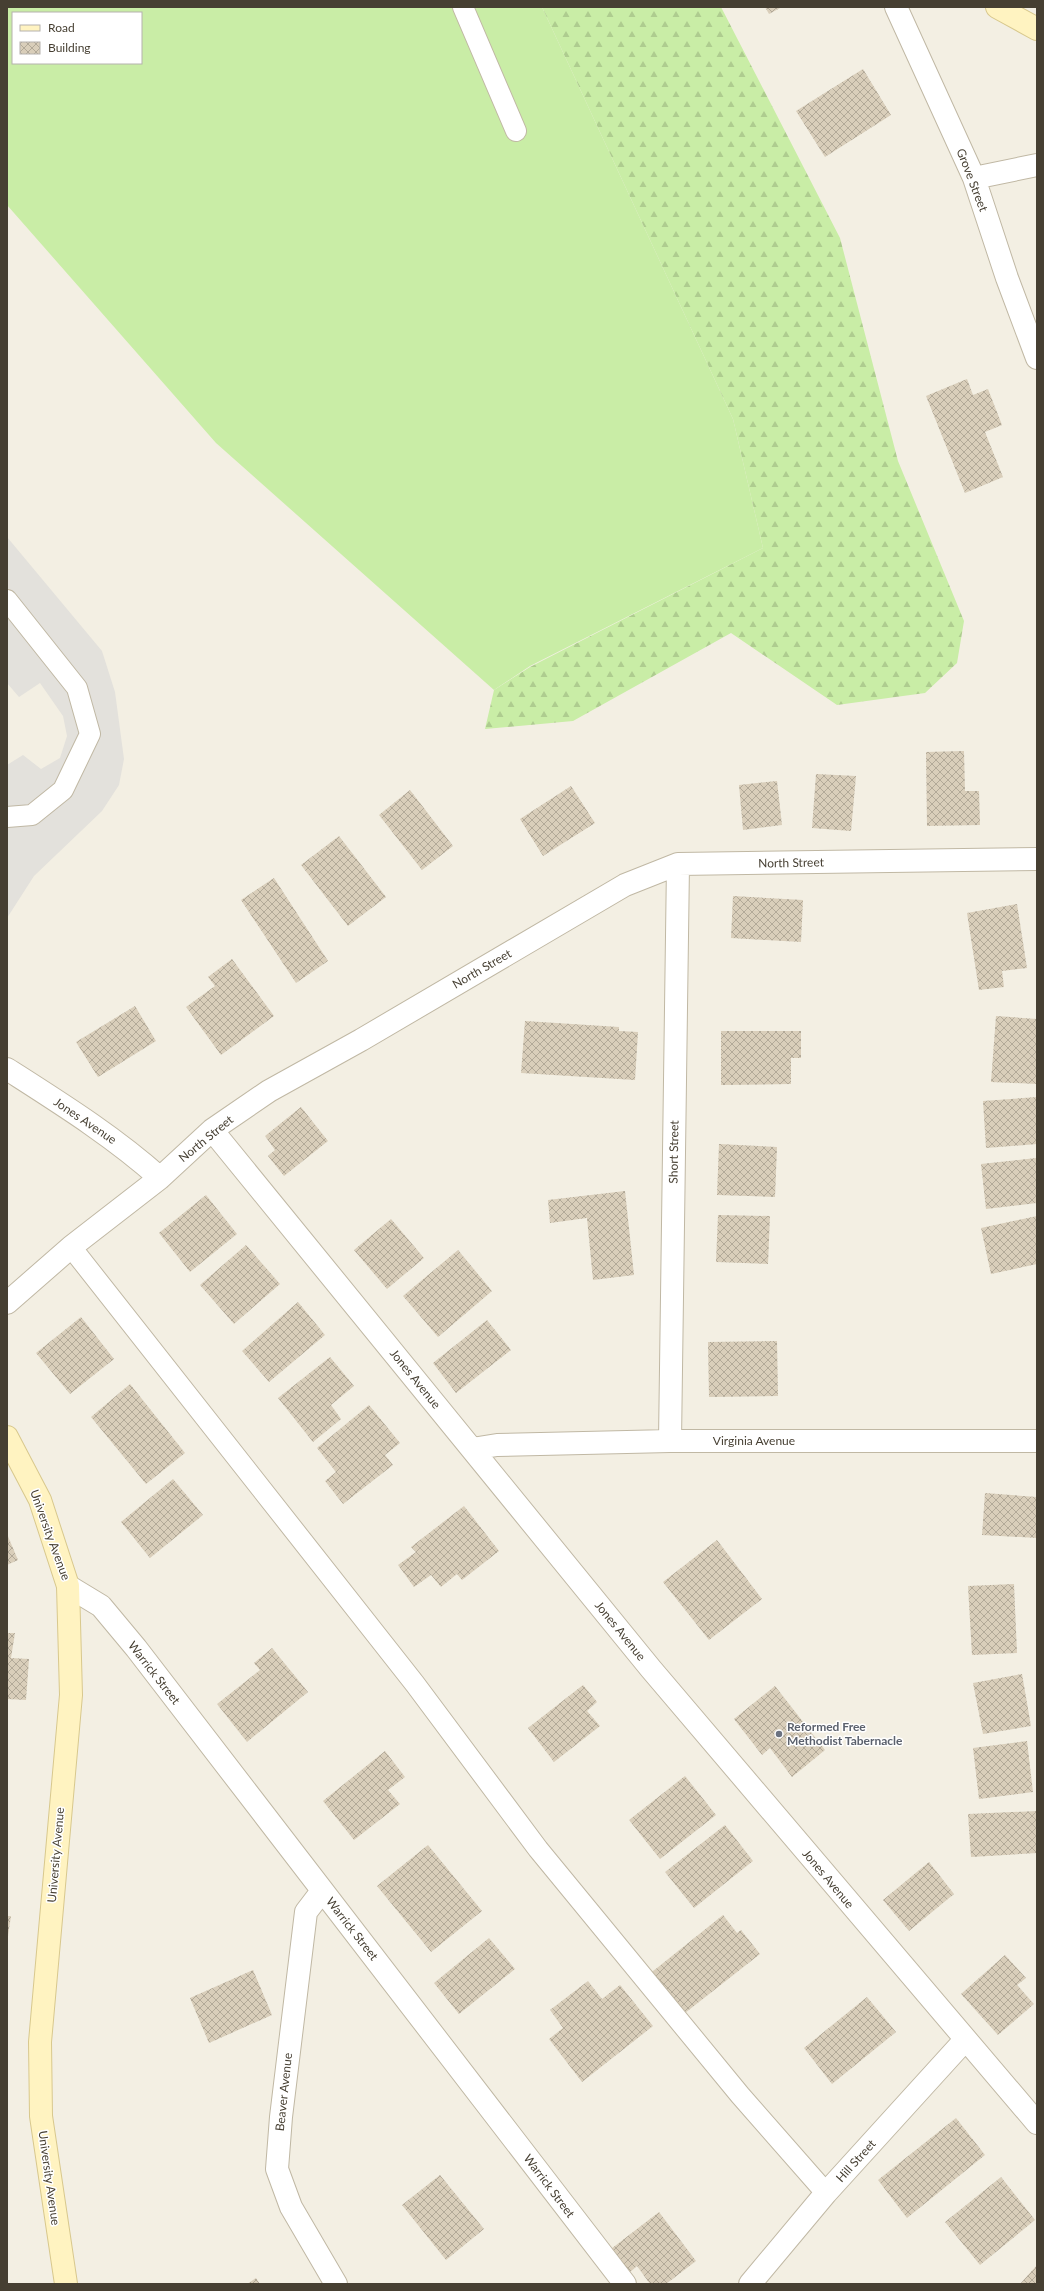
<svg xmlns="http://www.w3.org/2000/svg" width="1044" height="2291" font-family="Lato,sans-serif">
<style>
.grass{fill:#c9eda6;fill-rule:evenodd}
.forest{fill:url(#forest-firs)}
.parking{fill:#e3e1dc}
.building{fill:url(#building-cross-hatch)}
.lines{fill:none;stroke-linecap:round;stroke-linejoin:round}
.lane-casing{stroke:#c0b8a4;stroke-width:22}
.street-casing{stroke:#c0b8a4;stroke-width:24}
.secondary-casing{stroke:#d8c88d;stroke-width:24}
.lane{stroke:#fff;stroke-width:20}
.street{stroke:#fff;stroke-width:22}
.secondary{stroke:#fff3c1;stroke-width:22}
.worship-dot{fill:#6b7280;stroke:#fff;stroke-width:1.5}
.labels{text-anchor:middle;stroke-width:3;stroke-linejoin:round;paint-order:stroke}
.street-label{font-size:12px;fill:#463f32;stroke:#fff}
.worship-label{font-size:12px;font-weight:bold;fill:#5b616d;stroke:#fff;text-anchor:start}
</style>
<defs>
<pattern id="forest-firs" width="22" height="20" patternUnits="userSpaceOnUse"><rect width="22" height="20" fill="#c9eda6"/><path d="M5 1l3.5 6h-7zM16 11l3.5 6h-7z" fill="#aecc8f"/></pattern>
<pattern id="building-cross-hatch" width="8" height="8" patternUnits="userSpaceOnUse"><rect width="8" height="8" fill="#d9ceba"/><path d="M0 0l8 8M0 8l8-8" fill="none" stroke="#b2a998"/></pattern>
</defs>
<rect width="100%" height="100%" fill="#f3efe3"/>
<path class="grass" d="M7 7H542L733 419 763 548 530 666 494 690 216 443 7 205ZM13 13H141V63H13Z"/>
<path class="forest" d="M542 7H721L840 238 898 461 964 621 957 663 925 693 837 705 731 633 573 721 485 729 494 690 530 667 763 548 733 419Z"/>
<path class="parking" d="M7 537 102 651 115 692 124 759 119 785 102 811 34 876 7 918V765L23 755 41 769 60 758 67 736 63 716 40 683 19 697 7 683Z"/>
<path class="building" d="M765 7H782L769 14Z
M863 69 891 115 825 157 796 111Z
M967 379 973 395 988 389 1002 425 985 432 1003 477 965 493 926 396Z
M964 751 965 791H979L980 825 927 826 926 752Z
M816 774 856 776 851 831 812 828Z
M777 781 782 825 743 830 739 785Z
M571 786 595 823 543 856 520 819Z
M410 790 453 846 422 870 379 815Z
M339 836 386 897 348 926 301 865Z
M274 878 328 961 296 983 241 900Z
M733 896 803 900 801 942 731 938Z
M1017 904 1027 968 1002 971 1004 987 979 990 967 913Z
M232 959 274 1016 221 1055 186 1007 215 986 208 977Z
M135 1006 156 1041 98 1077 76 1042Z
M996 1016 1037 1019V1084L991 1082Z
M525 1021 619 1027V1031L638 1032 635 1080 521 1073Z
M721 1031H801V1058H791V1084L721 1085Z
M1037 1097V1144L986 1148 983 1101Z
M301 1107 328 1141 284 1176 268 1156 275 1150 265 1136Z
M719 1144 777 1147 775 1197 717 1195Z
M1036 1158 1037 1203 986 1209 981 1164Z
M625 1191 634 1275 593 1280 587 1218 550 1223 548 1200Z
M206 1195 237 1234 190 1272 159 1233Z
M718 1215 770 1216 768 1264 716 1262Z
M1037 1216V1264L991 1274 981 1228Z
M391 1219 424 1258 387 1289 354 1250Z
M246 1245 280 1284 234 1324 200 1285Z
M458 1250 492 1291 438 1337 403 1296Z
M298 1302 325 1335 269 1382 242 1351Z
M81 1317 114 1359 70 1394 36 1353Z
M487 1320 511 1350 456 1393 433 1363Z
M777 1341 778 1396 709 1397 708 1342Z
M330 1357 354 1386 331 1405 341 1419 313 1442 278 1398Z
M130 1384 185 1453 146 1484 91 1417Z
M369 1405 400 1443 385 1455 393 1465 343 1504 325 1481 336 1472 317 1448Z
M173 1479 203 1515 150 1558 121 1522Z
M985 1493 1037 1497V1538L982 1535Z
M464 1506 499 1551 462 1580 457 1574 441 1587 431 1575 414 1587 398 1565 416 1552 411 1547Z
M7 1534 18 1560 7 1565Z
M717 1540 762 1599 709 1640 663 1582Z
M1014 1584 1017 1653 972 1655 968 1586Z
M7 1633H15L11 1658 29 1659 26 1700 7 1699Z
M272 1648 308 1692 247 1742 217 1704 260 1670 254 1663Z
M1022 1674 1031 1726 983 1734 973 1683Z
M583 1685 597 1702 587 1711 600 1726 554 1762 528 1728Z
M775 1686 825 1750 792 1777 770 1748 762 1755 734 1719Z
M1027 1741 1033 1792 979 1799 973 1748Z
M385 1751 405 1777 388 1790 400 1804 354 1840 323 1801Z
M685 1776 716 1815 660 1859 629 1820Z
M1037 1811V1853L971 1857 968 1814Z
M725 1825 753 1861 694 1908 665 1872Z
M428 1845 482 1911 431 1952 377 1886Z
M929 1862 954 1894 909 1931 883 1900Z
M723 1915 737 1933 741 1930 760 1954 685 2013 652 1972Z
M7 1916H11L8 1936H7Z
M489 1938 515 1969 459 2014 434 1983Z
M1005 1955 1026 1978 1017 1985 1034 2004 998 2035 961 1994Z
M253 1970 272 2015 209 2043 190 1998Z
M588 1981 602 1999 620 1985 653 2026 582 2082 549 2039 563 2028 550 2010Z
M867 1997 896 2032 832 2084 804 2048Z
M956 2118 985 2155 907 2218 878 2180Z
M440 2175 484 2229 446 2260 402 2205Z
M1001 2177 1035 2220 980 2265 945 2222Z
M659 2212 696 2261 666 2284H650L637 2266 629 2273 611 2249Z
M1037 2265V2284H1020Z
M256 2278 260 2284H247Z"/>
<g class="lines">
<defs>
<path id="lane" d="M463 7 516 131
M7 600 77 688 90 734 63 790 32 815 7 817
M71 1247 415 1684 538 1849 740 2095 826 2193"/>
<path id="street" d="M896 7 974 178 1007 278 1037 358
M974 178 1037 165
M7 1069C60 1103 113 1136 160 1178
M212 1130 651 1669 1037 2123
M7 1303 71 1247 160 1178 212 1130 269 1091 361 1040 625 885 678 864 1037 859
M670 1441 678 864
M472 1449 497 1445 670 1441H1037
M68 1586 101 1606 136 1648 625 2284
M322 1891 306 1912 281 2117 277 2169 291 2207 336 2284
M750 2284 826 2193 965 2040"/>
<path id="secondary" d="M997 7 1037 29
M7 1437 40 1500 68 1586 71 1695 40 2042 41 2116 66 2284"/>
</defs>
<use href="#lane" class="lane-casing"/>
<use href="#street" class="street-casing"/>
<use href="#secondary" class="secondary-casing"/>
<use href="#lane" class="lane"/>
<use href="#street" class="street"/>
<use href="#secondary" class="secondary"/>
</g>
<circle class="worship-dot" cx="779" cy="1734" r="4"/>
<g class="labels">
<g class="street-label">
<text transform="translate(972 180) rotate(69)" y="4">Grove Street</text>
<text transform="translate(791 863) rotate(-1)" y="4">North Street</text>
<text transform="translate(482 969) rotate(-30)" y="4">North Street</text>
<text transform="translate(85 1121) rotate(34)" y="4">Jones Avenue</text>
<text transform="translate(206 1139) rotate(-39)" y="4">North Street</text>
<text transform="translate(674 1152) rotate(-89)" y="4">Short Street</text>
<text transform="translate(415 1379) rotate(51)" y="4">Jones Avenue</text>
<text x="754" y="1445">Virginia Avenue</text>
<text transform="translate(50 1535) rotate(70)" y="4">University Avenue</text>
<text transform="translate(620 1631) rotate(51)" y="4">Jones Avenue</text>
<text transform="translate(154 1673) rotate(52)" y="4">Warrick Street</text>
<text transform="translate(56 1855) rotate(-85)" y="4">University Avenue</text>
<text transform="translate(828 1879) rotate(50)" y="4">Jones Avenue</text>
<text transform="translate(352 1929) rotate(52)" y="4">Warrick Street</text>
<text transform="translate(284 2092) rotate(-84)" y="4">Beaver Avenue</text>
<text transform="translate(856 2161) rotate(-48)" y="4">Hill Street</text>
<text transform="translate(49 2178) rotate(82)" y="4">University Avenue</text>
<text transform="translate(549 2186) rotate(53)" y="4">Warrick Street</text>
</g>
<g class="worship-label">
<text x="787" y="1731">Reformed Free<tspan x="787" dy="14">Methodist Tabernacle</tspan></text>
</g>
</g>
<rect width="1044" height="2291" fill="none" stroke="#463f32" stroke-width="16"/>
<rect x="12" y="12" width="130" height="52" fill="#ffffff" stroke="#b5b2ad"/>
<rect x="20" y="25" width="20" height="6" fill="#fff3c1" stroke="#b5b2ad"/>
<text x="48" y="32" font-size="12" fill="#463f32">Road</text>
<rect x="20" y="42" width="20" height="12" fill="url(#building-cross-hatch)" stroke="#b5b2ad"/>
<text x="48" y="52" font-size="12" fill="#463f32">Building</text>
</svg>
